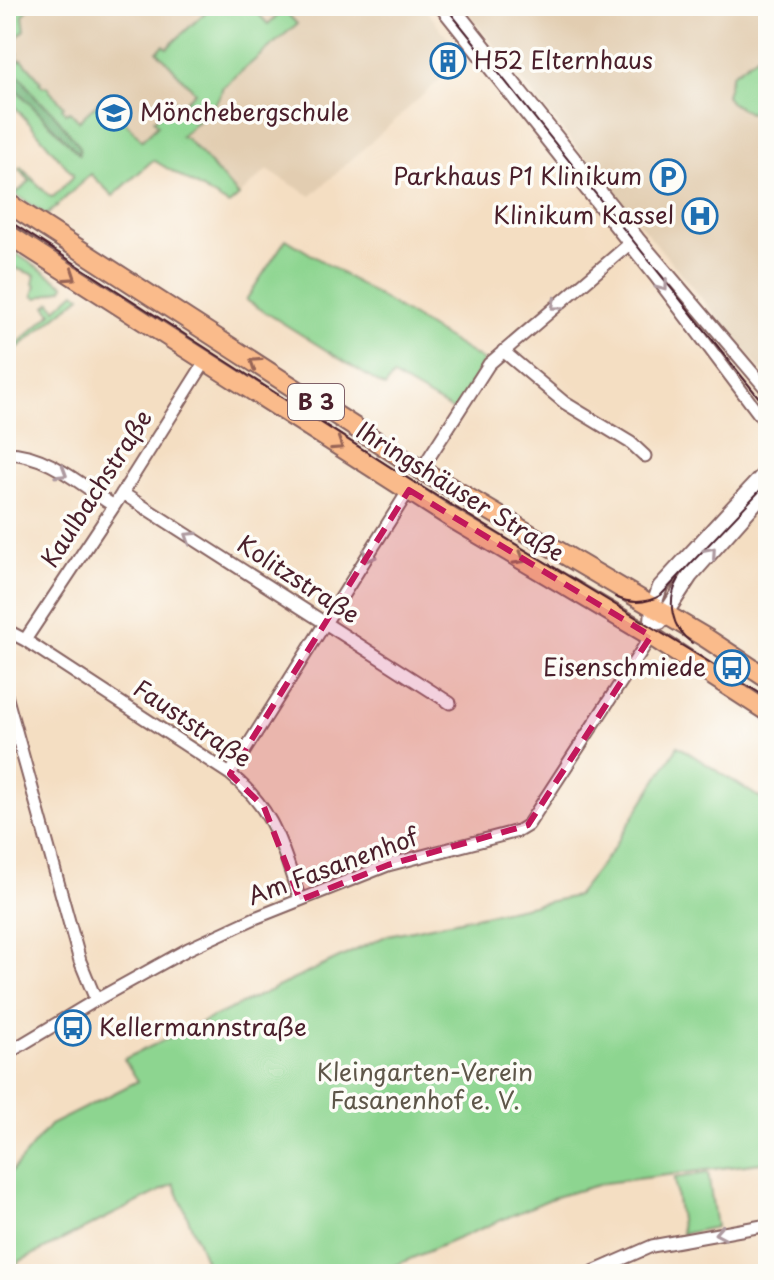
<svg xmlns="http://www.w3.org/2000/svg" width="774" height="1280" font-family="'Playpen Sans',sans-serif">
<style>
.built{fill:#e2cdb1}
.green{fill:#8dd590;stroke:#6c7a5e;stroke-width:2}
.forest{fill:#72b67a;stroke:#5e6a52;stroke-width:2}
.lines{fill:none;stroke-linecap:round;stroke-linejoin:round}
.minor-casing{stroke:#866260;stroke-width:15}
.tertiary-casing{stroke:#866260;stroke-width:18}
.primary-casing{stroke:#866260;stroke-width:22}
.minor{stroke:#fff;stroke-width:11}
.tertiary{stroke:#fff;stroke-width:14}
.primary{stroke:#fabb8b;stroke-width:18}
.tram{stroke:#4a1f2b;stroke-width:2}
.oneway{stroke:#996556}
.oneway2{stroke:#ae9aa0}
.marked{fill:#c2185b;fill-opacity:0.2;stroke:#c2185b;stroke-width:6;stroke-dasharray:16 10;stroke-linejoin:round}
.labels{text-anchor:middle;stroke-width:7;stroke-linejoin:round;paint-order:stroke}
.shield{fill:#fdfcf7;stroke:#806168;stroke-width:2}
.shield-label{font-size:22px;font-weight:bold;fill:#4a1f2b}
.poi-label{font-size:24px;fill:#4a1f2b;stroke:#fdfcf7;text-anchor:start}
.street-label{font-size:24px;fill:#4a1f2b;stroke:#fdfcf7}
.park-label{font-size:24px;fill:#5e5649;stroke:#fdfcf7}
</style>
<rect width="100%" height="100%" fill="#fdfcf7"/>
<filter id="ink" filterUnits="userSpaceOnUse"><feTurbulence type="fractalNoise" baseFrequency=".0125" numOctaves="2"/><feDisplacementMap in="SourceGraphic" scale="16" xChannelSelector="R" yChannelSelector="G"/><feConvolveMatrix kernelMatrix="1 2 1 2 8 2 1 2 1" color-interpolation-filters="sRGB"/></filter>
<filter id="wash" filterUnits="userSpaceOnUse"><feTurbulence type="fractalNoise" baseFrequency=".006" numOctaves="4" result="noise"/><feDisplacementMap in="SourceGraphic" scale="32" xChannelSelector="R" yChannelSelector="G"/><feGaussianBlur stdDeviation="1.8" result="paint"/><feColorMatrix in="noise" values="0 0 0 0 0 0 0 0 0 0 0 0 0 0 0 0 0 1.4 0 .05"/><feComposite in="paint" operator="in"/></filter>
<g filter="url(#wash)">
<rect width="100%" height="100%" fill="#f4dec2"/>
<path class="built" d="M6 6H423L464 58 311 196 267 170 229 205 153 160 113 196 6 81Z
M462 6H768V378L602 179Z"/>
<path class="green" d="M6 6H29L23 16 25 30 9 44 18 54 16 57 20 61 22 59 41 81 40 83 43 87 46 86 64 106 62 108 66 113 69 111 79 121 103 98 142 140 158 125 154 120 175 101 180 106 195 92 157 51 164 45 167 48 212 6H251L268 24 284 10 297 24 222 88C222 102 191 127 180 137L186 138 239 196 229 205 153 160 113 196 91 174 47 215 7 189 8 187 18 192 30 181 19 169 21 167 49 196 53 197 73 177V174C51 150 35 128 13 105L6 108V99L14 91 6 81Z
M768 39C768 61 774 104 749 113L730 102 726 95 732 74 762 52Z
M286 239 484 361 454 411 393 376 385 387 246 300Z
M6 247 64 285 63 289 38 298 33 296 36 285 33 284 35 275 6 265Z
M75 292 81 296 9 355 7 353 52 313 46 306 51 302 56 309Z
M678 746 768 803V1162L605 1183 555 1197 375 1274H211L174 1184 20 1261 6 1274V1178L50 1125 138 1081 124 1059 388 935 576 896 611 852Z
M708 1173 716 1227 682 1234 674 1178Z"/>
<path class="forest" d="M6 65 9 71 21 77 36 98 51 110 80 147 79 154 8 81Z"/>
</g>
<g filter="url(#ink)">
<g class="lines">
<defs>
<path id="minor" d="M440 6 655 276 768 426
M453 6 638 238 768 391
M503 351 565 403 631 443 645 456
M6 453C47 453 81 485 114 506
M421 470 489 364 634 240
M122 493 450 703
M6 630 25 640 230 774C276 811 282 848 300 900
M25 640 114 506 205 362
M6 695 80 961 96 1000
M230 774 409 490
M6 1054 96 1000 188 949 255 918 388 865 518 831 528 825 651 636
M611 1264 625 1274
M588 1274 652 1246 768 1225"/>
<path id="tertiary" d="M660 622 690 576 768 488
M651 636 653 607 660 587 768 470"/>
<path id="primary" d="M6 202 421 470 706 638 768 679
M6 233 453 519 651 636 768 712"/>
</defs>
<use href="#minor" class="minor-casing"/>
<use href="#tertiary" class="tertiary-casing"/>
<use href="#primary" class="primary-casing"/>
<use href="#minor" class="minor"/>
<use href="#tertiary" class="tertiary"/>
<use href="#primary" class="primary"/>
<path class="tram" d="M445 6 768 409
M6 219 409 479 768 698
M679 579C666 601 671 628 692 643
M615 597C631 604 646 604 661 595L768 482"/>
</g>
<defs><path id="oneway-chevron" d="M-2-3.5L2.5 0L-2 3.5" fill="none" stroke-width="1.6" stroke-linecap="round" stroke-linejoin="round" transform="scale(2)"/></defs>
<g class="oneway">
<use href="#oneway-chevron" transform="translate(71 276) rotate(34)"/>
<use href="#oneway-chevron" transform="translate(255 363) rotate(-147)"/>
<use href="#oneway-chevron" transform="translate(338 445) rotate(33)"/>
<use href="#oneway-chevron" transform="translate(520 559) rotate(30)"/>
</g>
<g class="oneway2">
<use href="#oneway-chevron" transform="translate(663 286) rotate(53)"/>
<use href="#oneway-chevron" transform="translate(556 305) rotate(140)"/>
<use href="#oneway-chevron" transform="translate(62 473) rotate(32)"/>
<use href="#oneway-chevron" transform="translate(190 537) rotate(-147)"/>
<use href="#oneway-chevron" transform="translate(711 552) rotate(-49)"/>
<use href="#oneway-chevron" transform="translate(368 557) rotate(122)"/>
<use href="#oneway-chevron" transform="translate(720 1233) rotate(170)"/>
</g>
</g>
<path class="marked" d="M409 490 651 636 528 825 388 865 300 900 264 807 230 774Z"/>
<defs>
<symbol id="building-ring" viewBox="-11 -11 22 22"><circle r="9.5" fill="#fdfcf7" stroke="#1f6fb2" stroke-width="1.5"/><path d="M-4-6H4V6H1V3H-1V6H-4ZM-2.5-4.3h1.7v1.8h-1.7ZM.8-4.3h1.7v1.8H.8ZM-2.5-1h1.7V.8h-1.7ZM.8-1h1.7V.8H.8Z" fill="#1f6fb2"/></symbol>
<symbol id="school-ring" viewBox="-11 -11 22 22"><circle r="9.5" fill="#fdfcf7" stroke="#1f6fb2" stroke-width="1.5"/><path d="M0-5L7-2L0 1L-7-2ZM-4 1L0 2.5L4 1V4Q0 6-4 4Z" fill="#1f6fb2"/></symbol>
<symbol id="parking-ring" viewBox="-11 -11 22 22"><circle r="9.5" fill="#fdfcf7" stroke="#1f6fb2" stroke-width="1.5"/><path d="M-3.5-5.5H1a3.5 3.5 0 0 1 0 7H-1V5.5H-3.5ZM-1-3.4V-.6H.8a1.4 1.4 0 0 0 0-2.8Z" fill="#1f6fb2"/></symbol>
<symbol id="hospital-ring" viewBox="-11 -11 22 22"><circle r="9.5" fill="#fdfcf7" stroke="#1f6fb2" stroke-width="1.5"/><path d="M-5-5h3v3.5h4V-5h3V5h-3V1.5h-4V5h-3Z" fill="#1f6fb2"/></symbol>
<symbol id="bus-ring" viewBox="-11 -11 22 22"><circle r="9.5" fill="#fdfcf7" stroke="#1f6fb2" stroke-width="1.5"/><path d="M-5-6H5V4H4V6H2V4H-2V6H-4V4H-5ZM-3.5-4V0h7V-4ZM-3.5 1.2v1.5H-2V1.2ZM2 1.2v1.5H3.5V1.2Z" fill="#1f6fb2"/></symbol>
</defs>
<g fill-rule="evenodd">
<use href="#building-ring" x="428" y="41" width="40" height="40"/>
<use href="#school-ring" x="94" y="93" width="40" height="40"/>
<use href="#parking-ring" x="648" y="157" width="40" height="40"/>
<use href="#hospital-ring" x="680" y="196" width="40" height="40"/>
<use href="#bus-ring" x="712" y="648" width="40" height="40"/>
<use href="#bus-ring" x="53" y="1008" width="40" height="40"/>
</g>
<g class="labels">
<rect class="shield" x="288" y="384" width="56" height="36" rx="6"/>
<g class="shield-label">
<text x="316" y="410">B 3</text>
</g>
<g class="poi-label">
<text x="474" y="69">H52 Elternhaus</text>
<text x="140" y="121">Mönchebergschule</text>
<text x="642" y="185" text-anchor="end">Parkhaus P1 Klinikum</text>
<text x="674" y="224" text-anchor="end">Klinikum Kassel</text>
<text x="706" y="676" text-anchor="end">Eisenschmiede</text>
<text x="99" y="1036">Kellermannstraße</text>
</g>
<g class="street-label">
<text transform="translate(97 489) rotate(-57)" y="8">Kaulbachstraße</text>
<text transform="translate(460 492) rotate(32)" y="8">Ihringshäuser Straße</text>
<text transform="translate(298 580) rotate(33)" y="8">Kolitzstraße</text>
<text transform="translate(192 724) rotate(34)" y="8">Fauststraße</text>
<text transform="translate(333 867) rotate(-20)" y="8">Am Fasanenhof</text>
</g>
<g class="park-label">
<text x="425" y="1081">Kleingarten-Verein<tspan x="425" dy="28">Fasanenhof e. V.</tspan></text>
</g>
</g>
<rect width="774" height="1280" fill="none" stroke="#fdfcf7" stroke-width="32"/>
</svg>
